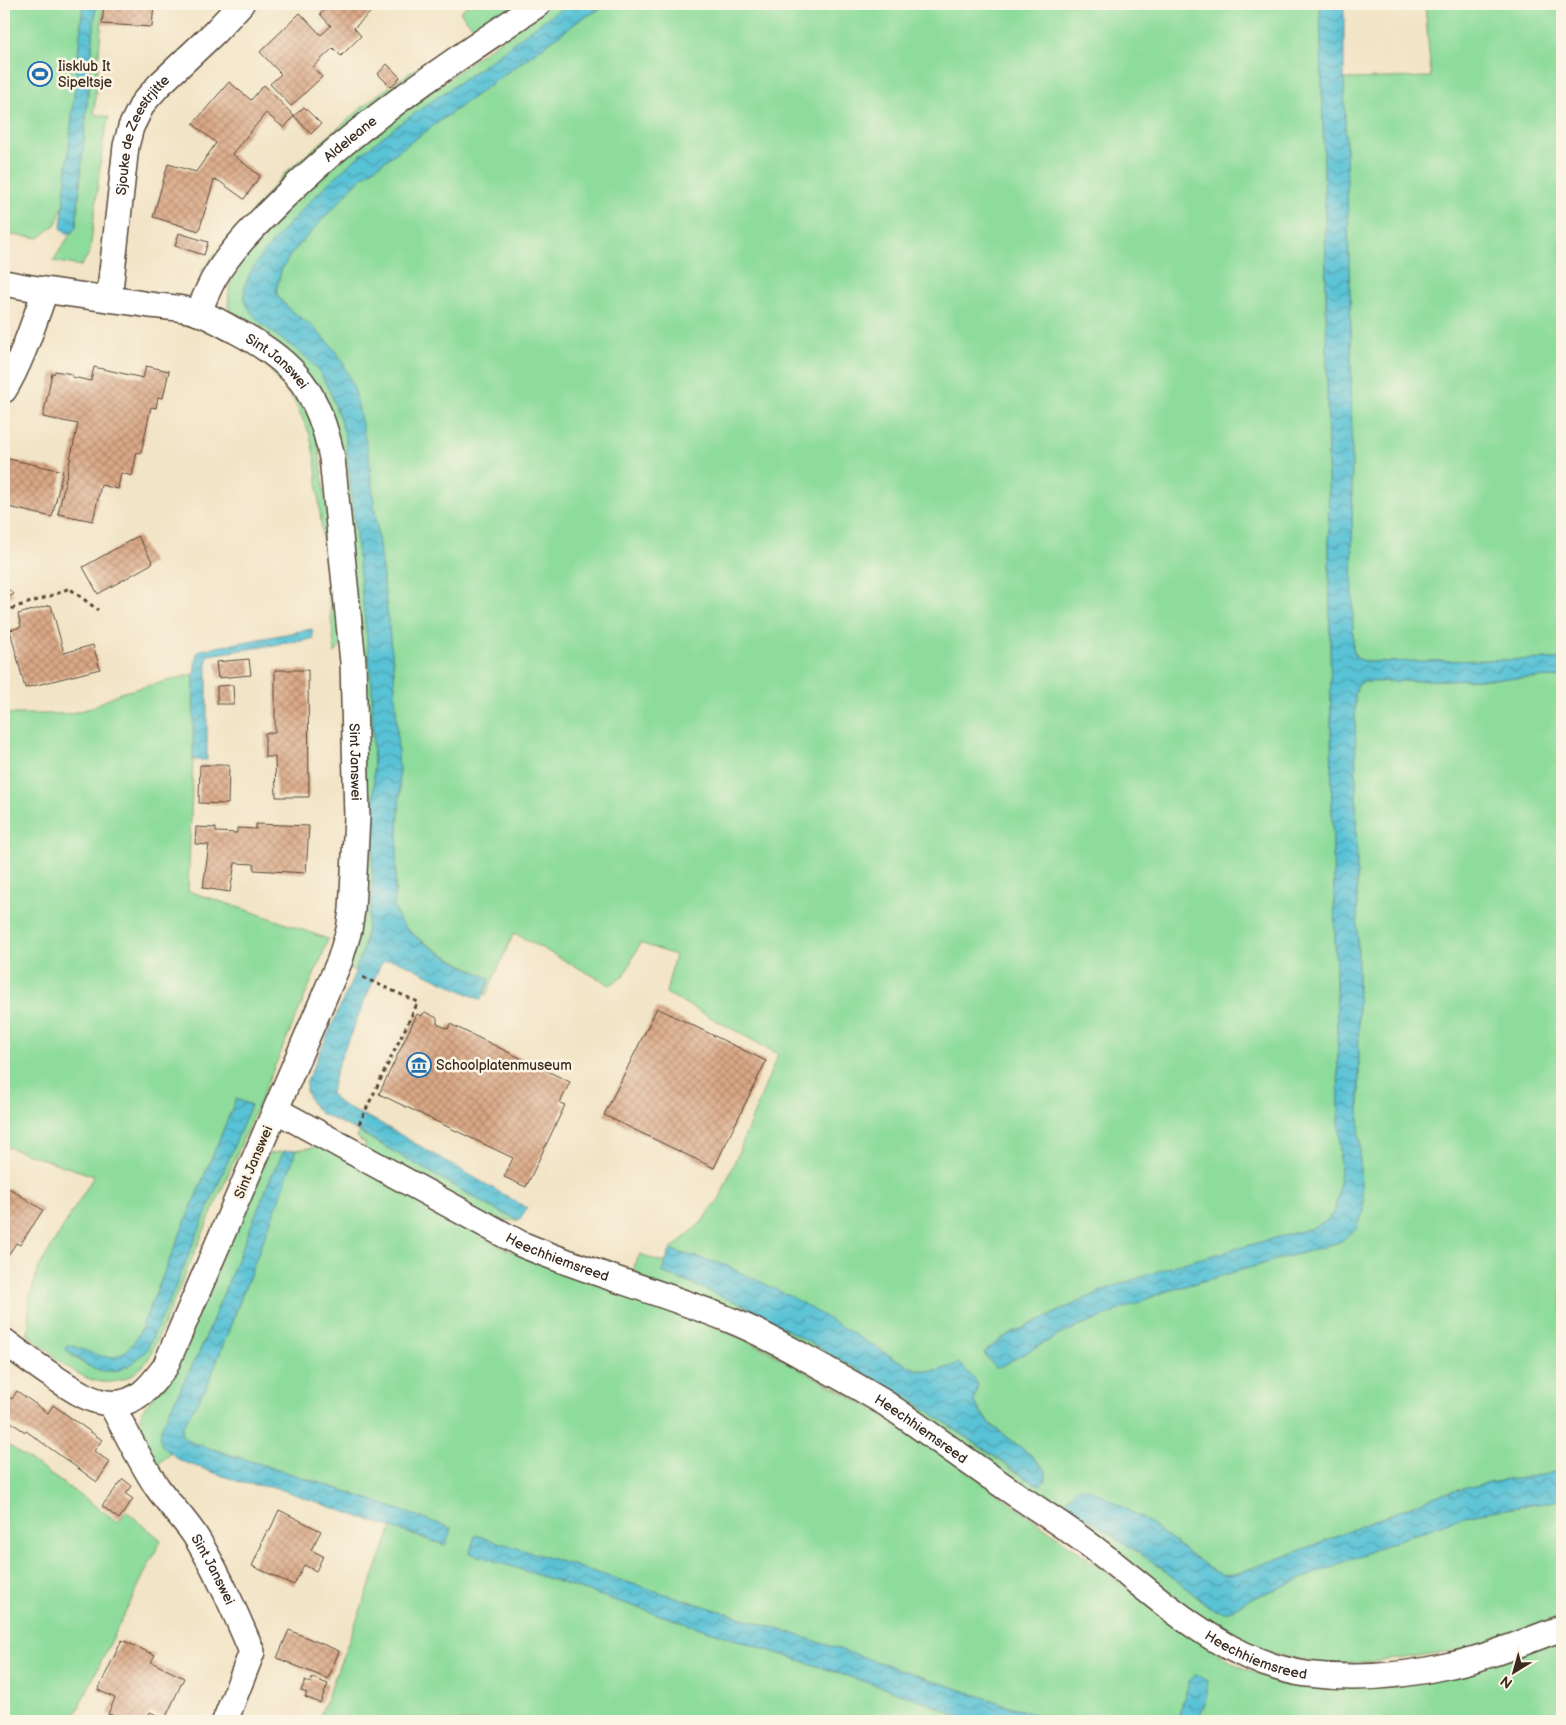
<svg xmlns="http://www.w3.org/2000/svg" width="1566" height="1725" font-family="'Balsamiq Sans',sans-serif">
<style>
.grass{fill:#8edc9b;stroke:#64835c;fill-rule:evenodd}
.water{fill:url(#water-waves);stroke:#4a767a}
.building{fill:url(#building-cross-hatch)}
.lines{fill:none;stroke-linecap:round;stroke-linejoin:round}
.street-casing{stroke:#564637;stroke-width:28}
.path{stroke:#564637;stroke-width:3;stroke-dasharray:4 4;stroke-linecap:butt}
.street{stroke:#fff;stroke-width:25}
.labels{text-anchor:middle;stroke-width:5;stroke-linejoin:round;paint-order:stroke}
.poi-label{font-size:14px;fill:#3b2a1e;stroke:#fcf5e5;text-anchor:start}
.street-label{font-size:14px;fill:#3b2a1e;stroke:#fcf5e5}
</style>
<defs>
<pattern id="water-waves" width="16" height="10" patternUnits="userSpaceOnUse" patternTransform="scale(1.25)"><rect width="16" height="10" fill="#59c2d6"/><path d="M0 5q4-4 8 0t8 0" fill="none" stroke="#4b9ead"/></pattern>
<pattern id="building-cross-hatch" width="8" height="8" patternUnits="userSpaceOnUse" patternTransform="scale(1.25)"><rect width="8" height="8" fill="#daa886"/><path d="M0 0l8 8M0 8l8-8" fill="none" stroke="#b2896d"/></pattern>
</defs>
<rect width="100%" height="100%" fill="#fcf5e5"/>
<filter id="ink" filterUnits="userSpaceOnUse"><feTurbulence type="fractalNoise" baseFrequency=".02" numOctaves="2"/><feDisplacementMap in="SourceGraphic" scale="10" xChannelSelector="R" yChannelSelector="G"/><feConvolveMatrix kernelMatrix="1 2 1 2 8 2 1 2 1" color-interpolation-filters="sRGB"/></filter>
<filter id="wash" filterUnits="userSpaceOnUse"><feTurbulence type="fractalNoise" baseFrequency=".0096" numOctaves="4" result="noise"/><feDisplacementMap in="SourceGraphic" scale="20" xChannelSelector="R" yChannelSelector="G"/><feGaussianBlur stdDeviation="1.12" result="paint"/><feColorMatrix in="noise" values="0 0 0 0 0 0 0 0 0 0 0 0 0 0 0 0 0 1.4 0 .05"/><feComposite in="paint" operator="in"/></filter>
<g filter="url(#wash)">
<rect width="100%" height="100%" fill="#f2e4c6"/>
<path class="grass" d="M4 4H83L64 203 56 224 39 238 4 234Z
M96 4H103L94 114 109 117 103 141 90 252 81 266 53 261 71 233 76 228Z
M469 4H525L199 274 285 173 376 96 474 28 460 12Z
M551 4H570L385 135 344 169 290 222 250 273 244 294 249 308 285 341 309 359 320 372 332 397 345 434 372 687 374 786 372 897 364 947 355 971 347 967 356 938 336 431 233 317 228 306 230 282 238 260 308 184 516 28Z
M609 4H1320L1325 208 1332 807 1340 1155C1339 1173 1341 1205 1329 1218 1325 1223 1317 1225 1312 1228L1106 1289 1002 1338 984 1353 996 1369 1061 1334 1164 1292 1340 1242 1364 1211 1360 1173 1355 694 1357 686 1363 682 1562 677V1472L1488 1483 1441 1494 1286 1556 1235 1574 1224 1575 1213 1571 1142 1518 1090 1489 1066 1504 1160 1567 1212 1609 1232 1610 1246 1601 1396 1541 1468 1515 1562 1500V1617L1472 1648 1390 1660 1330 1665 1287 1657 1242 1645 1014 1485 640 1279 634 1267 640 1254 665 1263 662 1272 741 1304 912 1400 1013 1470 1034 1483 1041 1485 1046 1471 1032 1456 988 1422 974 1402 976 1389 937 1371 918 1370 895 1359 725 1265 670 1250 700 1224 720 1198 778 1054 666 993 675 955 640 943 624 976 610 985 514 933 486 995 484 994 490 979C468 967 413 941 400 921 397 917 396 911 394 906L400 793 394 671 368 453 330 344 312 326 290 310 279 298 276 291 281 271 291 254 361 178 580 20Z
M1425 4H1562V659L1367 662 1357 658 1353 650 1351 332 1344 79 1431 77Z
M270 368 286 380 316 428 333 559 325 566 315 459 310 435 294 400 271 371Z
M328 591 337 592 342 645 335 653Z
M194 674 193 760 188 891 256 913 328 939 323 954 150 1356C138 1377 113 1388 90 1379 76 1374 65 1365 53 1357L51 1352 28 1335 29 1299 38 1269 94 1176 4 1146V714H69L91 708 120 693ZM236 1099 251 1105 167 1307 117 1371C94 1371 82 1365 65 1349V1347L68 1345C99 1354 116 1372 138 1336Z
M359 1132 496 1210 519 1220 492 1221 363 1150 366 1144 356 1137Z
M322 1146 503 1248 574 1275 678 1311 758 1346 869 1407 961 1467 1234 1664 1268 1678 1309 1687 1411 1680 1562 1637V1721H1197L1205 1703 1189 1682 1177 1721H1054L794 1634 475 1535 470 1553 924 1701 969 1721H318L392 1528 444 1545 450 1528 342 1490 193 1443 182 1436V1427L208 1384 283 1189 294 1156 295 1150Z
M284 1151 271 1177 202 1346 183 1384 162 1446 171 1453 156 1466C143 1441 128 1425 150 1401L268 1154Z
M4 1442 118 1522 126 1511 161 1540 72 1721H4Z"/>
<path class="water" d="M83 4H96L76 228 71 233H65L61 228Z
M570 4H609L580 20 361 178 291 254 281 271 276 291 279 298 290 310 312 326 330 344 342 360 355 391 368 453 394 671 400 793 394 906C396 911 397 917 400 921 412 941 468 968 490 979L481 1000 403 963C395 961 388 957 381 964 371 986 361 1008 352 1031 343 1052 334 1072 331 1094 342 1110 364 1114 380 1123 429 1151 478 1180 527 1208L519 1220 496 1210 360 1132 320 1113 312 1104 306 1091 307 1081 352 980 364 947 372 897 374 786 372 687 345 434C336 409 329 379 309 360 292 343 245 322 244 294 244 274 266 250 278 236 298 213 321 189 344 169 388 129 439 97 487 63 514 43 541 20 570 4Z
M1320 4H1344V79L1351 332 1353 650 1357 658 1367 662 1562 659V677L1363 682 1357 686 1355 694 1360 1173 1364 1211 1356 1229 1340 1242 1164 1292 1061 1334 996 1369 984 1353 1002 1338 1106 1289 1176 1265 1312 1228C1317 1225 1325 1223 1329 1218 1341 1205 1339 1173 1340 1155L1332 807 1325 208Z
M312 629 313 639 209 655 207 657V760H193L194 674 197 653 201 650Z
M236 1099 251 1105 167 1307 146 1351 133 1363 117 1371H102L88 1366 65 1349V1347L68 1345C99 1353 116 1372 138 1336Z
M295 1150 294 1156 283 1189 208 1384 182 1427V1436L193 1443 342 1490 451 1528 448 1539 445 1545 371 1521 277 1488 243 1483 181 1461 162 1446 160 1439 161 1428 202 1346 271 1177 284 1151Z
M670 1250 725 1265 792 1297 895 1359 918 1370 937 1371 960 1363 978 1384 974 1402 988 1423 1032 1456 1046 1471V1480L1041 1485 1034 1483 912 1400 741 1304 662 1272Z
M1562 1472V1500L1468 1515 1396 1541 1246 1601 1232 1610 1224 1612 1212 1609 1160 1567 1066 1504 1069 1496 1078 1487 1090 1489 1142 1518 1213 1571 1224 1575 1235 1574 1286 1556 1441 1494 1488 1483Z
M475 1535 794 1634 1054 1721H969L924 1701 470 1553Z
M1195 1675 1201 1676 1208 1680 1205 1703 1197 1721H1177L1189 1682Z"/>
<g id="blocks">
<path class="building" d="M104 4H154L152 27 102 24Z
M331 4H369L374 9 354 28 361 36 341 56 333 48 313 67 322 77 291 106 270 84 281 74 260 52 300 13 321 35 331 26 320 14Z
M387 64 400 77 391 87 378 74Z
M229 82 251 100 264 85 294 116 284 128 266 113 232 154 260 176 244 199 219 181 214 180 199 231 153 217 168 164 196 172 216 143 193 124Z
M304 107 321 124 311 134 294 116Z
M179 233 208 242 204 255 175 246Z
M146 366 169 371 163 398 158 397 156 408 151 407 141 453 137 452 132 476 121 473 118 489 101 485 93 521 58 514 78 424 43 417 52 373 54 374 55 371 72 374V377L91 381 94 367 143 378Z
M4 458 63 471 52 517 4 506Z
M138 536 153 563 98 594 83 567Z
M4 584 7 587 6 588 14 594 4 600Z
M51 605 64 653 93 645 100 669 25 688 10 630 21 627 18 614Z
M249 659 251 675 218 678 216 662Z
M275 670H308L309 797H276L275 757H265V733H275Z
M233 685 234 704H217V686Z
M200 765H229L228 804 199 803Z
M256 824 309 826 306 873 254 870V864L235 863 230 892 203 888 209 845 195 844 196 827 216 828V832L237 833V828L256 829Z
M657 1008 766 1061 714 1168 604 1115Z
M425 1012 437 1018V1024L448 1029 450 1024 570 1082 560 1103 565 1105 526 1187 504 1177 513 1158 379 1094 417 1014 421 1016Z
M9 1188 43 1210 20 1245 16 1243 4 1262V1195Z
M17 1391 48 1413 53 1405 102 1440 94 1451 110 1462 97 1482 26 1431 25 1432 4 1417V1394L12 1399Z
M123 1479 132 1486 126 1494 133 1499 119 1519 102 1506Z
M279 1510 321 1531 311 1550 323 1556 316 1571 304 1565 294 1585 252 1566 262 1544 261 1543 267 1531 269 1532Z
M289 1630 339 1651 328 1679 277 1658Z
M122 1640 155 1655 151 1662 184 1678 165 1719 150 1712 145 1721H109L112 1715 108 1714 115 1698 98 1690Z
M312 1678 328 1684 320 1703 305 1697 307 1693 301 1691 305 1681 310 1683Z"/>
</g>
</g>
<g filter="url(#ink)">
<use href="#blocks" fill-opacity="0" stroke="#564637" stroke-width="1"/>
<g class="lines">
<defs>
<g id="street">
<path id="s1" d="M4 283C50 292 96 297 143 304 160 307 183 307 199 313 212 317 224 325 236 331 296 362 319 393 332 458L353 662 357 818 352 910 349 930 340 960 165 1367C158 1376 151 1386 142 1393 112 1417 81 1395 54 1377 37 1366 20 1353 4 1341"/>
<path id="s2" d="M109 299 126 146 131 127 143 103 159 85 214 33 241 4"/>
<path id="s3" d="M198 313C204 300 209 286 216 275 231 250 254 227 275 206 353 127 447 65 538 4"/>
<path d="M4 390C21 363 34 322 45 291"/>
<path id="s4" d="M276 1110 521 1244C589 1273 661 1292 730 1320 763 1333 793 1351 824 1368 844 1379 865 1391 885 1403 922 1428 958 1455 995 1480 1026 1502 1057 1521 1087 1543 1155 1593 1219 1661 1306 1674 1353 1680 1405 1676 1451 1665 1489 1657 1526 1641 1562 1628"/>
<path id="s5" d="M111 1404C126 1432 140 1461 157 1487 170 1506 188 1522 199 1542 220 1577 236 1614 252 1652L225 1721"/>
</g>
</defs>
<use href="#street" class="street-casing"/>
<path class="path" d="M4 612C25 602 48 599 69 588L98 610
M359 1124 418 1002 362 977"/>
<use href="#street" class="street"/>
</g>
</g>
<defs>
<symbol id="stadium-ring" viewBox="-11 -11 22 22"><circle r="9.5" fill="#fcf5e5" stroke="#1f6fb2" stroke-width="1.5"/><path d="M0-5a6.5 5 0 1 0 0 10a6.5 5 0 1 0 0-10ZM-3.5-1.8h7v3.6h-7Z" fill="#1f6fb2"/></symbol>
<symbol id="museum-ring" viewBox="-11 -11 22 22"><circle r="9.5" fill="#fcf5e5" stroke="#1f6fb2" stroke-width="1.5"/><path d="M0-6L6-3V-2H-6V-3ZM-5-1h2V3h-2ZM-1-1h2V3h-2ZM3-1h2V3H3ZM-6 4H6V6H-6Z" fill="#1f6fb2"/></symbol>
</defs>
<g fill-rule="evenodd">
<use href="#stadium-ring" x="26" y="60" width="28" height="28"/>
<use href="#museum-ring" x="405" y="1051" width="28" height="28"/>
</g>
<g class="labels">
<g class="poi-label">
<text x="58" y="71">Iisklub It<tspan x="58" dy="16">Sipeltsje</tspan></text>
<text x="436" y="1070">Schoolplatenmuseum</text>
</g>
<g class="street-label">
<text dy="5" stroke="none"><textPath href="#s2" startOffset="170">Sjouke de Zeestrjitte</textPath></text>
<text dy="5" stroke="none"><textPath href="#s3" startOffset="234">Aldeleane</textPath></text>
<text dy="5" stroke="none"><textPath href="#s1" startOffset="290">Sint Janswei</textPath></text>
<text dy="5" stroke="none"><textPath href="#s1" startOffset="710">Sint Janswei</textPath></text>
<text transform="translate(253 1162) rotate(-67)" y="5">Sint Janswei</text>
<text dy="5" stroke="none"><textPath href="#s4" startOffset="318">Heechhiemsreed</textPath></text>
<text dy="5" stroke="none"><textPath href="#s4" startOffset="722">Heechhiemsreed</textPath></text>
<text dy="5" stroke="none"><textPath href="#s5" startOffset="195">Sint Janswei</textPath></text>
<text dy="5" stroke="none"><textPath href="#s4" startOffset="1128">Heechhiemsreed</textPath></text>
</g>
</g>
<rect width="1566" height="1725" fill="none" stroke="#fcf5e5" stroke-width="20"/>
<g transform="translate(1514 1672) rotate(217)" stroke="#fcf5e5" stroke-width="4" paint-order="stroke">
<path d="M0-4L9 19L0 12L-9 19Z" fill="#3b2a1e"/>
<text y="-8" font-size="14" font-weight="bold" text-anchor="middle" fill="#3b2a1e">N</text>
</g>
</svg>
